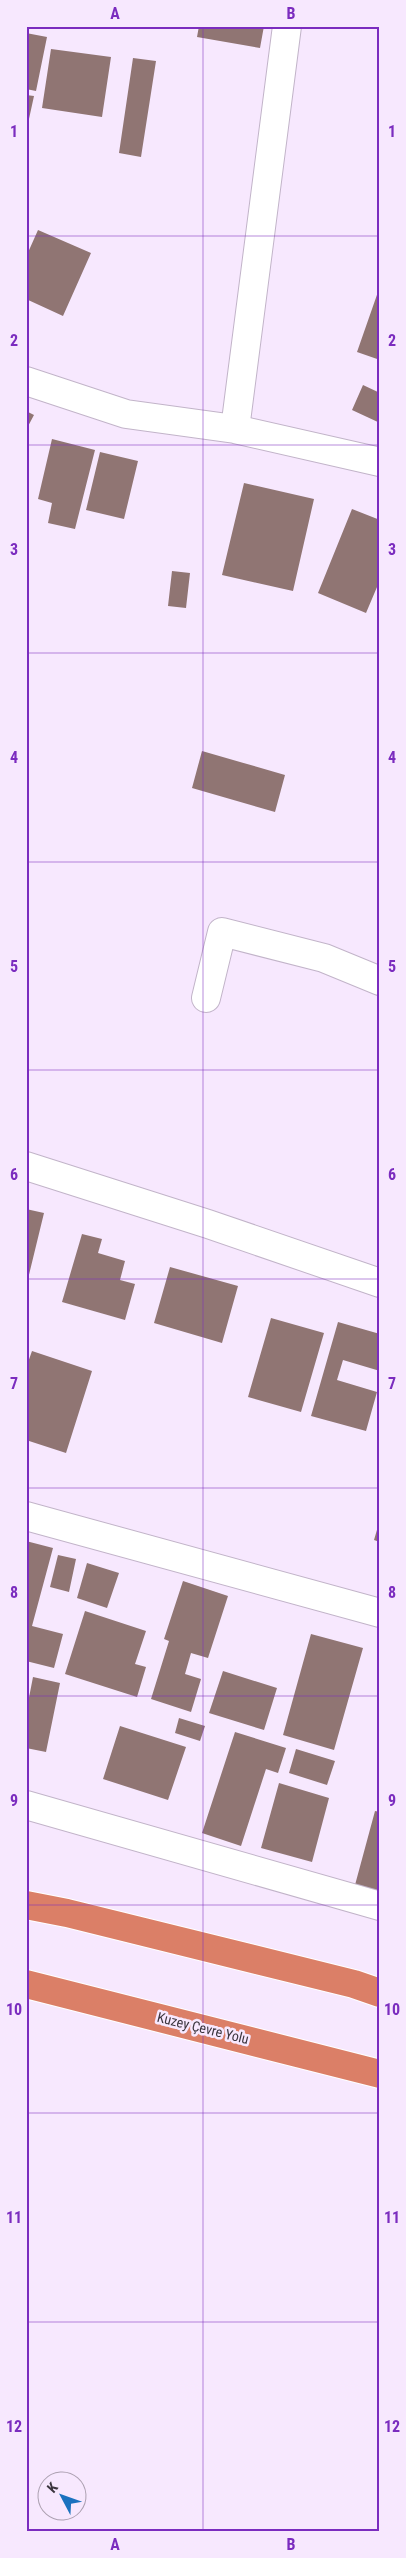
<svg xmlns="http://www.w3.org/2000/svg" width="406" height="2558" font-family="'Roboto Condensed',sans-serif">
<style>
.building{fill:#907573}
.lines{fill:none;stroke-linecap:round;stroke-linejoin:round}
.minor-casing{stroke:#c2b4c9;stroke-width:30}
.highway-casing{stroke:#fff;stroke-width:30}
.minor{stroke:#fff;stroke-width:28}
.highway{stroke:#db7f67;stroke-width:28}
.grid{fill:none;stroke:#7b2cbf;stroke-width:1;stroke-opacity:0.55}
.labels{text-anchor:middle;stroke-width:5;stroke-linejoin:round;paint-order:stroke}
.street-label{font-size:14px;fill:#3b353e;stroke:#f7e8fe}
.neatline{fill:none;stroke:#7b2cbf;stroke-width:2}
.grid-label{font-size:16px;text-anchor:middle;font-weight:bold;fill:#7b2cbf}
</style>
<rect width="100%" height="100%" fill="#f7e8fe"/>
<path class="building" d="M199 26H264L260 48 197 37Z
M26 33 47 37 36 91 26 89Z
M51 49 111 57 102 117 42 108Z
M133 58 156 61 141 157 119 153Z
M26 95 34 96 27 128H26Z
M38 230 91 253 63 316 26 299V257Z
M379 289H380V360L357 352Z
M363 385 380 393V423L352 410Z
M26 411 34 415 26 430Z
M52 439 95 450 75 529 48 523 52 503 38 499Z
M100 452 138 461 124 519 86 510Z
M244 483 314 499 293 591 222 575Z
M352 509 380 520V580L366 613 318 593Z
M172 571 190 573 186 608 168 606Z
M202 751 285 775 275 812 192 788Z
M26 1209 44 1213 27 1283H26Z
M82 1234 102 1239 98 1253 125 1261 120 1280 135 1284 125 1320 62 1302Z
M170 1267 238 1286 222 1343 154 1323Z
M271 1318 324 1333 301 1412 248 1397Z
M338 1322 380 1334V1371L343 1360 337 1380 377 1392 366 1431 311 1416Z
M32 1351 92 1371 66 1453 26 1440V1368Z
M379 1523H380V1542L374 1540Z
M26 1541 53 1548 32 1626 63 1634 54 1668 26 1661Z
M58 1555 76 1559 69 1592 50 1587Z
M87 1563 119 1573 107 1608 77 1598Z
M183 1581 228 1596 208 1658 191 1653 185 1674 201 1679 191 1712 151 1699 169 1641 164 1639Z
M85 1611 146 1631 135 1664 146 1667 137 1697 65 1674Z
M311 1634 363 1648 334 1750 283 1735Z
M223 1671 277 1688 264 1730 209 1713Z
M33 1677 60 1683 46 1752 26 1748V1713Z
M179 1718 205 1726 200 1741 175 1733Z
M120 1726 186 1747 168 1800 103 1779Z
M235 1732 286 1748 278 1773 266 1769 241 1846 202 1833Z
M296 1749 335 1761 327 1785 289 1773Z
M279 1783 329 1798 312 1862 261 1848Z
M375 1811 380 1812V1892L355 1885Z"/>
<g class="lines">
<defs>
<path id="minor" d="M26 381 126 414 235 429 380 462
M235 429 287 26
M206 998 222 932 324 958 380 981
M26 1166 208 1224 380 1283
M26 1516 380 1613
M26 1805 380 1906"/>
<path id="highway" d="M26 1905 67 1913 354 1984 380 1993
M26 1984 380 2074"/>
</defs>
<use href="#minor" class="minor-casing"/>
<use href="#highway" class="highway-casing"/>
<use href="#minor" class="minor"/>
<use href="#highway" class="highway"/>
</g>
<path class="grid" d="M203 26V2532M26 236H380M26 445H380M26 653H380M26 862H380M26 1070H380M26 1279H380M26 1488H380M26 1696H380M26 1905H380M26 2113H380M26 2322H380"/>
<g class="labels">
<g class="street-label">
<text transform="translate(203 2028) rotate(14)" y="5">Kuzey Çevre Yolu</text>
</g>
</g>
<rect width="406" height="2558" fill="none" stroke="#f7e8fe" stroke-width="55"/>
<g transform="translate(62 2496) rotate(311)"><circle r="24" fill="#f7e8fe" stroke="#aca0b1"/>
<path d="M0-4L9 19L0 12L-9 19Z" fill="#1b72bf"/>
<text y="-8" font-size="14" font-weight="bold" text-anchor="middle" fill="#3b353e">K</text>
</g>
<rect x="28" y="28" width="350" height="2502" class="neatline"/>
<g class="grid-label">
<text x="115" y="19">A</text>
<text x="291" y="19">B</text>
<text x="14" y="137">1</text>
<text x="392" y="137">1</text>
<text x="14" y="346">2</text>
<text x="392" y="346">2</text>
<text x="14" y="555">3</text>
<text x="392" y="555">3</text>
<text x="14" y="763">4</text>
<text x="392" y="763">4</text>
<text x="14" y="972">5</text>
<text x="392" y="972">5</text>
<text x="14" y="1180">6</text>
<text x="392" y="1180">6</text>
<text x="14" y="1389">7</text>
<text x="392" y="1389">7</text>
<text x="14" y="1598">8</text>
<text x="392" y="1598">8</text>
<text x="14" y="1806">9</text>
<text x="392" y="1806">9</text>
<text x="14" y="2015">10</text>
<text x="392" y="2015">10</text>
<text x="14" y="2223">11</text>
<text x="392" y="2223">11</text>
<text x="14" y="2432">12</text>
<text x="392" y="2432">12</text>
<text x="115" y="2550">A</text>
<text x="291" y="2550">B</text>
</g>
</svg>
